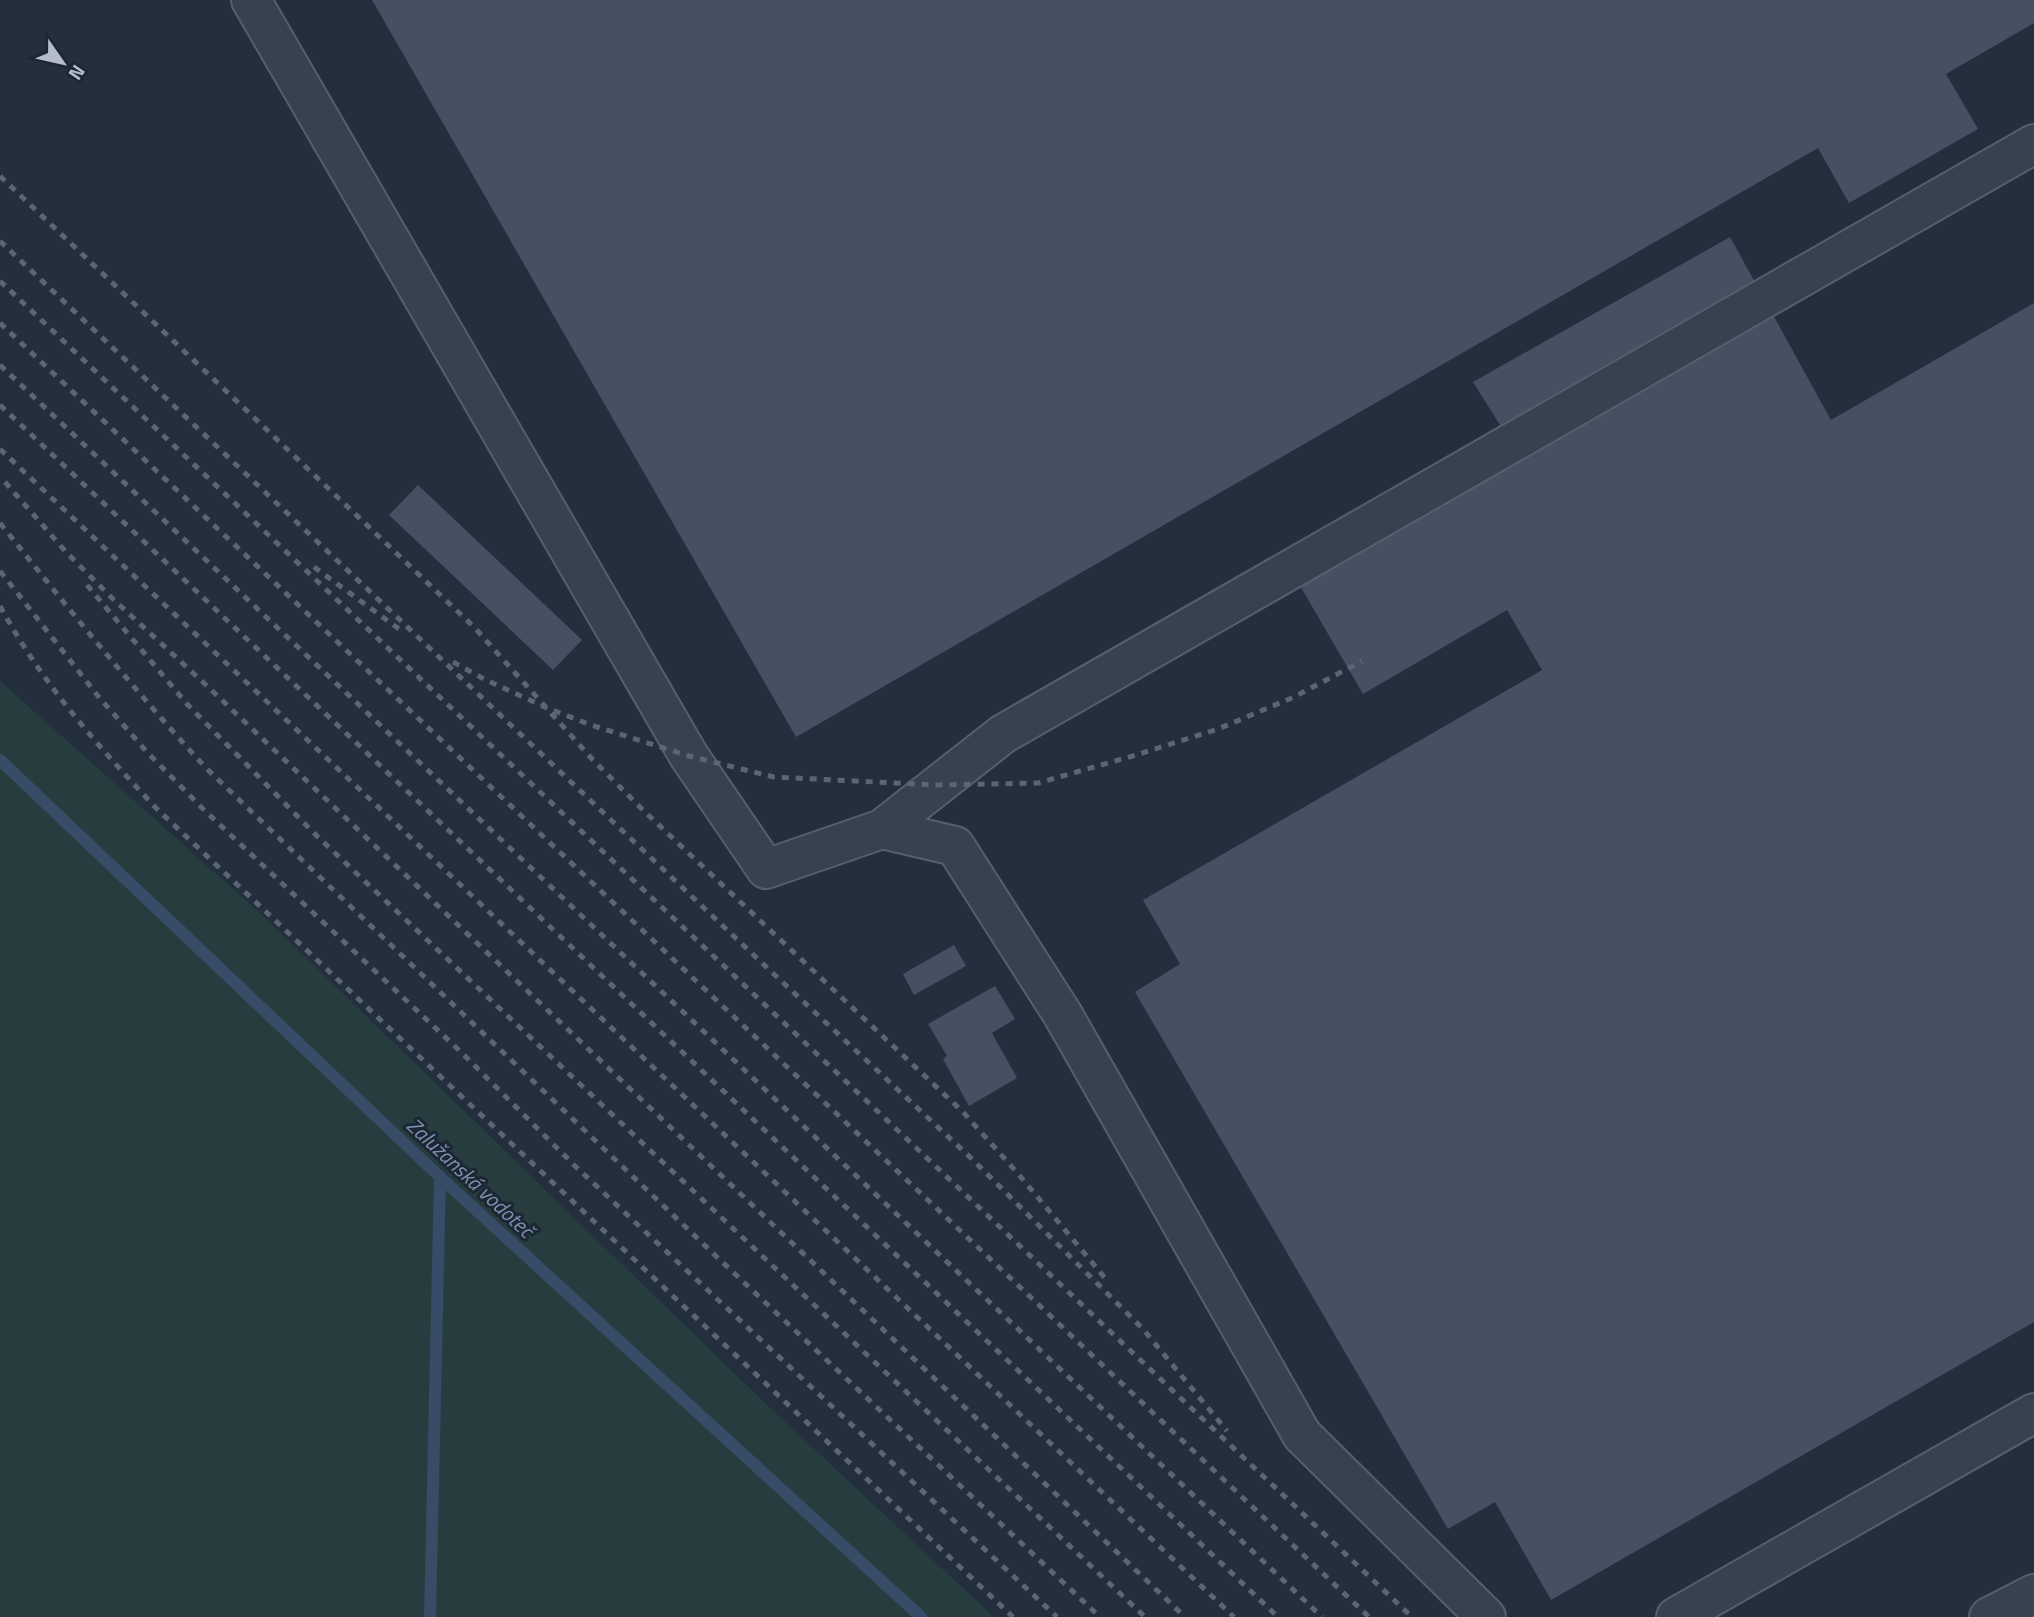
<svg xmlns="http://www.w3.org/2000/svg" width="2034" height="1617" font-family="'Titillium Web',sans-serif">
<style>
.green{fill:#263c3f}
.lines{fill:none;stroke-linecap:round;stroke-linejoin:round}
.stream{stroke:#394c67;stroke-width:12}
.building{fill:#455162}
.minor-casing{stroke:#565f6c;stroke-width:42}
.minor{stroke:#38414e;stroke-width:38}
.rail{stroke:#5a6575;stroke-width:5;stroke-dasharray:7 7;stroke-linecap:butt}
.labels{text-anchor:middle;stroke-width:6;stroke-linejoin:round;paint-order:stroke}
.water-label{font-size:21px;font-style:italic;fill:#7c92b1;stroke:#1d2633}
</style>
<rect width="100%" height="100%" fill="#242f3e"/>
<path class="green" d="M0 681 260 913 765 1403 994 1617H0Z"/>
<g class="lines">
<path class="stream" d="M0 760 440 1177 921 1617
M430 1617 440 1177"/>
</g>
<path class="building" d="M372 0H2034V23L1946 74 1978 129 1849 203 1818 148 796 737Z
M1730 237 1831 420 2034 303V1322L1551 1600 1495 1502 1448 1529 1135 992 1180 964 1143 900 1542 670 1507 610 1363 694 1281 553 1500 425 1473 382Z
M418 485 582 640 553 670 389 515Z
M954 945 966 966 914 995 903 974Z
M995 986 1015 1019 992 1033 1017 1078 969 1106 943 1059 947 1056 928 1024Z"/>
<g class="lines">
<defs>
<path id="minor" d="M251 0 689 756 766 869 882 829 955 846 1063 1015 1302 1435 1486 1617
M882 829 1003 734 2034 144
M1676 1617 2034 1413
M1989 1617 2034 1594"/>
</defs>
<use href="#minor" class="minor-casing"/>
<use href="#minor" class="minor"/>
<path class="rail" d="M0 176 474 627 593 760 644 811 963 1112 1020 1176 1105 1278
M0 241 762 963 971 1158 1143 1329 1227 1431
M0 281 1412 1617
M0 323 1369 1617
M0 365 1322 1617
M0 405 1278 1617
M0 449 1234 1617
M5 482 66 552 113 599 206 685 1185 1617
M0 523C67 607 134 690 207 769L718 1258 1100 1617
M314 567 399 629
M0 571 98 696 147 752 201 807 463 1054 574 1165 1057 1617
M87 585 187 704 318 837 1145 1617
M0 606C41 682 97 745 156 808L1013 1617
M453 662 484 679 547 708 591 725 689 756 774 777 936 785 1038 783 1136 755 1218 729 1294 697 1362 661"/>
</g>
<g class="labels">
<g class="water-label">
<text transform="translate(470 1178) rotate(43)" y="7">Zalužanská vodoteč</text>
</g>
</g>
<g transform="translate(63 63) rotate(124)" stroke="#1d2633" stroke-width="5" paint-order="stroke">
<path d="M0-5L12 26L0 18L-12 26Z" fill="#b4bcc9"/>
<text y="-10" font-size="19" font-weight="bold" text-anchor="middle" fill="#b4bcc9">N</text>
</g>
</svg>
